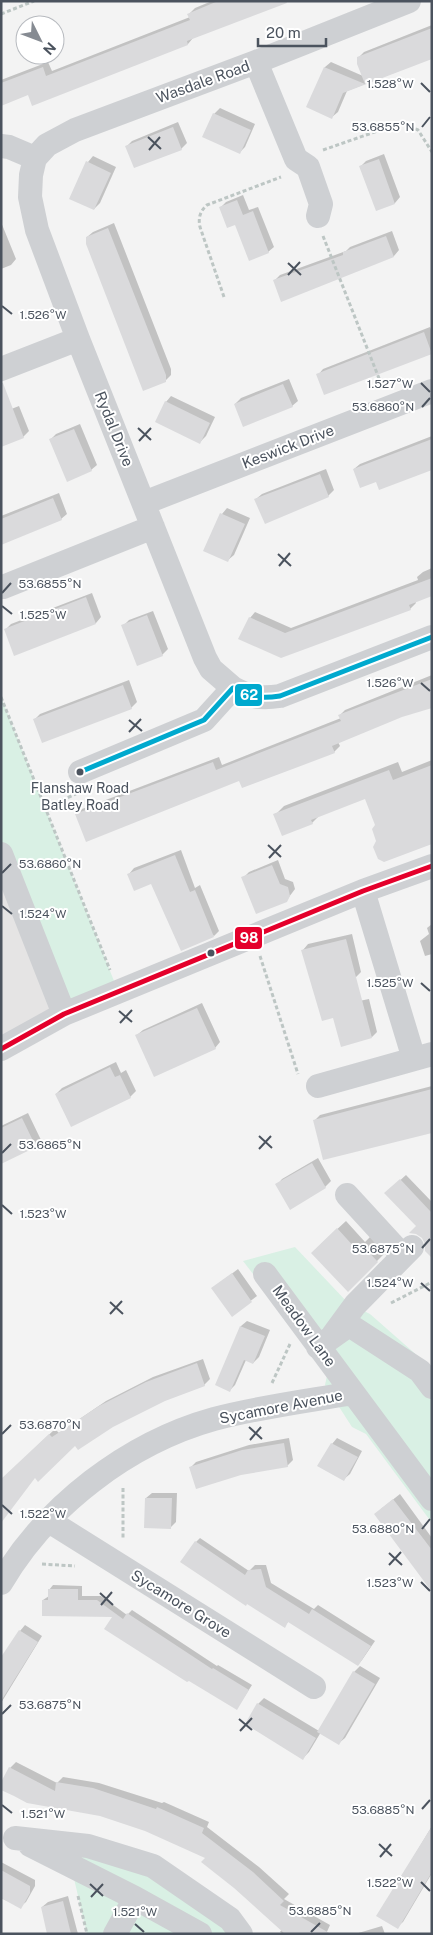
<svg xmlns="http://www.w3.org/2000/svg" width="433" height="1935" font-family="'Public Sans',sans-serif">
<style>
.education{fill:#e5e4e4}
.green{fill:#d9f0e4}
.shadow{fill:#0003}
.building{fill:#dadadc}
.lines{fill:none;stroke-linecap:round;stroke-linejoin:round}
.path{stroke:#bdc6c4;stroke-width:3;stroke-dasharray:4 2.5;stroke-linecap:butt}
.minor{stroke:#ced0d3;stroke-width:24}
.bus-1-casing{stroke:#fff;stroke-width:9}
.bus-2-casing{stroke:#fff;stroke-width:9}
.bus-1{stroke:#00a9ce;stroke-width:5}
.bus-2{stroke:#e4002b;stroke-width:5}
.ticks{fill:none;stroke:#4b535e;stroke-width:2}
.bus-dot{fill:#4b535e;stroke:#fff;stroke-width:2}
.labels{text-anchor:middle;stroke-width:4;stroke-linejoin:round;paint-order:stroke}
.bus-label{font-size:14px;fill:#4b535e;stroke:#fff}
.street-label{font-size:15px;fill:#4b535e;stroke:#fff}
.ticks-label{font-size:12px;text-anchor:middle;fill:#4b535e;stroke:#fff;stroke-width:4;stroke-linejoin:round;paint-order:stroke}
.line-badge{stroke:#fff;stroke-width:2}
.badge-label{font-size:14px;text-anchor:middle;font-weight:bold;fill:#fff}
</style>
<rect width="100%" height="100%" fill="#f3f3f3"/>
<path class="education" d="M1 854 64 1014 1 1049Z"/>
<path class="green" d="M1 697 118 991 64 1014 1 854Z
M295 1247 348 1303 370 1314 428 1365 432 1371V1523L366 1434 352 1427 325 1385 328 1371 243 1261Z
M88 1846 153 1866 241 1934H87L71 1866Z"/>
<path class="shadow" d="M212 1H287L193 38 188 44 29 94 1 105V80L48 62 52 71 190 17 189 14 195 8Z
M432 25V58L347 91 338 112 332 117 308 107 325 67 331 62 363 76 358 58 364 52Z
M220 108 255 124 245 147 239 153 214 114Z
M178 122 187 143 181 149 127 146 132 141Z
M384 154 400 197 395 203 377 209 360 167 366 161Z
M93 156 116 167 100 203 94 209 88 162Z
M243 195 249 210 258 207 274 247 268 252 220 208 226 202Z
M1 222 16 259 11 265 1 269Z
M114 223 171 369V375L165 381 87 237 93 232Z
M392 231 399 250 394 256 331 280 274 281 280 275 346 251 350 247Z
M430 327 432 332V352L325 394 318 375 323 369Z
M289 379 298 401 292 406 235 404 241 398Z
M171 396 215 417 206 436 200 442 166 402Z
M19 406 29 431 23 437 1 413Z
M80 424 97 465 91 470 50 440 56 434Z
M432 436V469L376 480 354 469 360 464Z
M326 469 334 490 328 496 256 499 262 494Z
M59 493 67 514 61 519 1 543V516Z
M227 508 250 518 234 555 228 560 222 514Z
M432 568V595L415 601 416 603 410 609 281 657 250 618 255 612 291 628 418 580 417 577 423 572Z
M92 593 101 617 96 623 6 629 11 624Z
M153 611 168 649 162 655 123 626 129 620Z
M432 675V706L402 716 338 742 340 746 334 752 240 779 77 815 82 809 219 757 222 765 341 718 340 715 345 710Z
M129 680 137 702 131 708 35 719 40 714Z
M432 760V843L378 841 376 825 366 798 320 815 312 823 275 815 284 806 398 762 402 772Z
M181 850 195 888 200 885 219 931 214 936 152 882 129 874 134 868Z
M278 860 285 879 293 882 295 889 286 901 243 878 249 872Z
M432 924V954L425 956 420 941 429 934 427 928Z
M352 934 361 972 355 978 349 1003 369 999 377 1032 372 1037 334 1016 303 950 308 944Z
M202 1003 220 1042 215 1048 137 1035 143 1030Z
M116 1062 121 1073 126 1070 136 1091 130 1097 56 1094 62 1088Z
M432 1086V1132L314 1121 320 1115Z
M28 1113 41 1140 35 1146 1 1163V1126Z
M318 1158 331 1181 325 1187 277 1185 282 1179Z
M406 1175 432 1202 427 1244 417 1226 386 1193Z
M346 1221 365 1242 370 1237 385 1253 348 1290 320 1245Z
M238 1269 257 1296 232 1315 213 1288Z
M247 1321 270 1330 259 1357 253 1363 246 1360 235 1385 230 1390 217 1385 241 1326Z
M203 1359 210 1379 204 1385 165 1399 76 1444 37 1446 55 1429 59 1433 106 1401 153 1377Z
M289 1438 293 1460 287 1466 190 1468 196 1462 249 1445Z
M337 1438 362 1451 350 1474 344 1479 332 1444Z
M152 1493H177L176 1522 170 1528 146 1498Z
M400 1494 432 1538V1591L381 1509Z
M200 1538 249 1571 255 1565H266L271 1583 314 1609 318 1605 375 1641 362 1660 358 1665 289 1621 284 1626 196 1542Z
M53 1585 82 1586V1596H101L127 1615 132 1610 217 1666 218 1665 252 1685 237 1708 114 1616 43 1600 49 1596V1590Z
M25 1625 42 1636 1 1703V1661L20 1631Z
M360 1666 380 1678 345 1738 339 1743 321 1732 309 1752 303 1758 246 1724 258 1704 264 1698 319 1731 354 1672Z
M16 1762 57 1783 63 1777 99 1783 162 1803 164 1802 209 1822 207 1827 259 1867 289 1894 284 1899 330 1925 326 1934H283L280 1932 282 1929 207 1858 146 1830 100 1815 28 1802 10 1768Z
M432 1826V1873L403 1922 397 1927 378 1916Z
M1 1862 35 1880V1886L26 1902 20 1907 1 1898Z
M68 1896 78 1934H48L42 1907 48 1902Z
M382 1926 385 1934H355Z"/>
<path class="building" d="M218 1H286L287 3 187 41 188 45 32 106 28 95 1 106V83L43 67 46 76 190 20 187 14Z
M432 28V59L343 93 332 119 306 107 324 67 365 84 357 64V57Z
M213 113 251 130 240 154 202 137Z
M173 127 182 150 134 168 125 146Z
M379 159 395 204 376 211 359 166Z
M86 161 111 173 94 210 69 199Z
M237 200 243 215 253 211 269 253 249 261 235 225 227 228 219 207Z
M108 228 166 375V382L143 391 86 244V237Z
M386 236 394 257 281 302 273 280 343 255V252Z
M424 332 432 354 324 395 316 374Z
M1 383H3L24 438 1 447Z
M283 384 293 407 243 427 234 404Z
M165 401 210 423 200 444 155 422Z
M74 429 92 471 67 482 49 439Z
M432 439V470L379 490 376 482 360 488 353 469Z
M320 474 329 497 265 524 254 499Z
M53 498 62 520 1 545V519Z
M220 513 245 524 228 562 203 551Z
M432 578V596L409 605 411 610 281 658 238 639 249 617 285 633Z
M86 597 96 624 14 656 4 629Z
M147 615 163 656 137 666 121 625Z
M432 679V708L402 717 332 746 335 753 298 767 242 788 239 781 86 842 75 814 213 762 216 770 341 721 338 715Z
M123 685 132 709 42 743 33 719Z
M432 765V844L384 862 378 859 373 847 376 841 372 829 375 825 365 799 311 820 313 824 282 836 273 814 389 770 393 780Z
M175 855 190 892 195 890 214 937 181 951 151 884 134 891 127 874Z
M272 865 280 884 288 887 290 896 287 902 256 914 241 877Z
M346 939 372 1038 341 1047 333 1018 322 1021 301 950Z
M197 1008 216 1049 154 1077 135 1035Z
M110 1067 115 1077 120 1075 131 1098 71 1127 55 1094Z
M432 1089V1133L323 1160 313 1120Z
M22 1118 36 1147 1 1164V1128Z
M312 1163 326 1188 290 1210 275 1184Z
M400 1179 431 1212 432 1211V1258L425 1251V1244L422 1238 416 1234 409 1233 416 1226 384 1193Z
M337 1228 356 1249 361 1244 378 1262 348 1292 311 1253Z
M232 1273 252 1302 232 1317 211 1288Z
M240 1326 265 1336 253 1364 244 1360 230 1392 215 1385Z
M197 1363 205 1386 165 1401 113 1427 78 1450 75 1446 38 1482 35 1478 1 1523V1479L49 1434 52 1437 99 1406 146 1382Z
M284 1443 288 1467 241 1475 196 1489 189 1467 242 1450Z
M331 1443 358 1457 344 1481 317 1466Z
M145 1498H172L171 1529 144 1528Z
M393 1499 432 1550V1592L374 1514Z
M195 1541 245 1575 248 1570 261 1569 266 1587 309 1614 312 1609 371 1646 358 1666 288 1622 285 1628 247 1604 246 1606 180 1562Z
M48 1589H78V1600H97L123 1619 127 1613 212 1669 213 1668 249 1690 237 1710 189 1681 187 1682 104 1629 112 1617 42 1616V1600H48Z
M19 1630 38 1642 1 1701V1657Z
M353 1671 375 1684 339 1745 317 1732Z
M257 1703 316 1738 303 1760 245 1724Z
M9 1767 55 1791 56 1782 93 1788 156 1809 157 1807 204 1828 202 1833 253 1872 284 1901 280 1905 331 1934H285L234 1888 201 1862 205 1858 145 1831 100 1816 27 1803 14 1796 1 1790V1782Z
M432 1826V1872L398 1929 376 1916Z
M1 1870 30 1886V1893L21 1909 1 1898Z
M63 1901 71 1934H47L41 1907Z"/>
<g class="lines">
<path class="path" d="M1 14 34 1
M323 150 389 127 404 124 418 130 432 152
M323 236 382 386
M224 297 200 227C198 218 200 211 207 205L281 177
M1 697 110 970
M44 808 76 794
M260 956 298 1074
M391 1303 432 1282
M272 1383 290 1344
M123 1488V1540
M42 1564 75 1566
M78 1896 87 1934"/>
<path class="minor" d="M256 62 296 159 308 167 321 204 318 216
M1 146 9 147 35 158 47 145 75 130 256 62 409 1
M35 158 31 175 30 197 37 230 78 339 205 658 211 669 233 688
M1 369 78 339
M144 503 432 391
M3 587 153 527
M80 772 204 720 233 688C250 697 260 699 280 696L432 637
M1 854 64 1014
M363 891 414 1059
M1 1049 64 1014 363 891 432 866
M318 1086 432 1054
M347 1195 403 1256
M265 1274 432 1499
M333 1335 355 1305 412 1247
M318 1347 349 1325 420 1371 432 1387
M49 1521 314 1687
M1 1583C46 1506 128 1443 214 1419 259 1407 307 1401 353 1393
M15 1838 88 1846 153 1866 230 1919 241 1934
M30 1845 135 1898 200 1934
M115 1934 135 1898"/>
<defs>
<path id="bus-1" d="M80 772 204 720 233 688C250 697 260 699 280 696L432 637"/>
<path id="bus-2" d="M1 1049 64 1014 363 891 432 866"/>
</defs>
<use href="#bus-1" class="bus-1-casing"/>
<use href="#bus-2" class="bus-2-casing"/>
<use href="#bus-1" class="bus-1"/>
<use href="#bus-2" class="bus-2"/>
</g>
<path class="ticks" d="M421 83 430 92M422 127 430 117M148 137 161 149M149 150 160 137M288 263 301 275M288 275 300 262M2 306 12 314M421 383 430 392M422 407 430 398M138 428 151 440M139 441 151 428M278 554 291 566M279 566 290 553M2 593 11 583M2 606 12 614M421 683 430 691M129 720 142 731M129 732 141 719M268 845 281 857M269 858 281 845M2 873 11 864M2 906 12 914M421 983 430 991M119 1011 132 1022M120 1023 132 1010M259 1136 272 1148M259 1149 271 1136M2 1153 11 1144M2 1205 12 1214M422 1248 430 1239M421 1283 430 1291M110 1302 123 1314M110 1314 122 1301M249 1427 262 1439M2 1434 11 1425M250 1440 261 1427M2 1505 12 1514M422 1529 430 1519M389 1553 402 1565M389 1565 401 1552M421 1582 430 1591M100 1593 113 1605M101 1605 112 1592M2 1714 11 1705M239 1719 252 1730M240 1731 252 1718M2 1805 12 1813M422 1809 430 1800M379 1844 392 1856M380 1857 391 1844M421 1882 430 1891M90 1884 103 1896M91 1897 103 1884M135 1924 144 1932M311 1932 320 1923"/>
<g class="bus-dot">
<circle cx="80" cy="772" r="4.5"/>
<circle cx="211" cy="953" r="4.5"/>
</g>
<g class="labels">
<g class="bus-label">
<text x="80" y="793">Flanshaw Road<tspan x="80" dy="17">Batley Road</tspan></text>
</g>
<g class="street-label">
<text transform="translate(203 82) rotate(-20)" y="5">Wasdale Road</text>
<text transform="translate(114 429) rotate(68)" y="5">Rydal Drive</text>
<text transform="translate(288 447) rotate(-21)" y="5">Keswick Drive</text>
<text transform="translate(304 1326) rotate(54)" y="5">Meadow Lane</text>
<text transform="translate(281 1407) rotate(-11)" y="5">Sycamore Avenue</text>
<text transform="translate(181 1604) rotate(32)" y="5">Sycamore Grove</text>
</g>
</g>
<g class="ticks-label">
<text x="390" y="88">1.528°W</text>
<text x="383" y="131">53.6855°N</text>
<text x="43" y="319">1.526°W</text>
<text x="390" y="388">1.527°W</text>
<text x="383" y="411">53.6860°N</text>
<text x="50" y="588">53.6855°N</text>
<text x="43" y="619">1.525°W</text>
<text x="390" y="687">1.526°W</text>
<text x="50" y="868">53.6860°N</text>
<text x="43" y="918">1.524°W</text>
<text x="390" y="987">1.525°W</text>
<text x="50" y="1149">53.6865°N</text>
<text x="43" y="1218">1.523°W</text>
<text x="383" y="1253">53.6875°N</text>
<text x="390" y="1287">1.524°W</text>
<text x="50" y="1429">53.6870°N</text>
<text x="43" y="1518">1.522°W</text>
<text x="383" y="1533">53.6880°N</text>
<text x="390" y="1587">1.523°W</text>
<text x="50" y="1709">53.6875°N</text>
<text x="383" y="1814">53.6885°N</text>
<text x="43" y="1818">1.521°W</text>
<text x="390" y="1887">1.522°W</text>
<text x="320" y="1915">53.6885°N</text>
<text x="135" y="1916">1.521°W</text>
</g>
<g class="line-badge">
<rect x="234" y="683" width="29" height="24" rx="5" fill="#00a9ce"/>
<rect x="234" y="926" width="29" height="24" rx="5" fill="#e4002b"/>
</g>
<g class="badge-label">
<text x="249" y="700">62</text>
<text x="249" y="943">98</text>
</g>
<rect width="433" height="1935" fill="none" stroke="#4b535e" stroke-width="5"/>
<g transform="translate(40 40) rotate(132)"><circle r="24" fill="#ffffff" stroke="#b7babf"/>
<path d="M0-4L9 19L0 12L-9 19Z" fill="#868b92"/>
<text y="-8" font-size="14" font-weight="bold" text-anchor="middle" fill="#4b535e">N</text>
</g>
<path d="M258 38v8h68v-8" fill="none" stroke="#4b535e" stroke-width="2.5"/>
<text x="266" y="38" font-size="15" fill="#4b535e" stroke="#ffffff" stroke-width="4" paint-order="stroke">20 m</text>
</svg>
